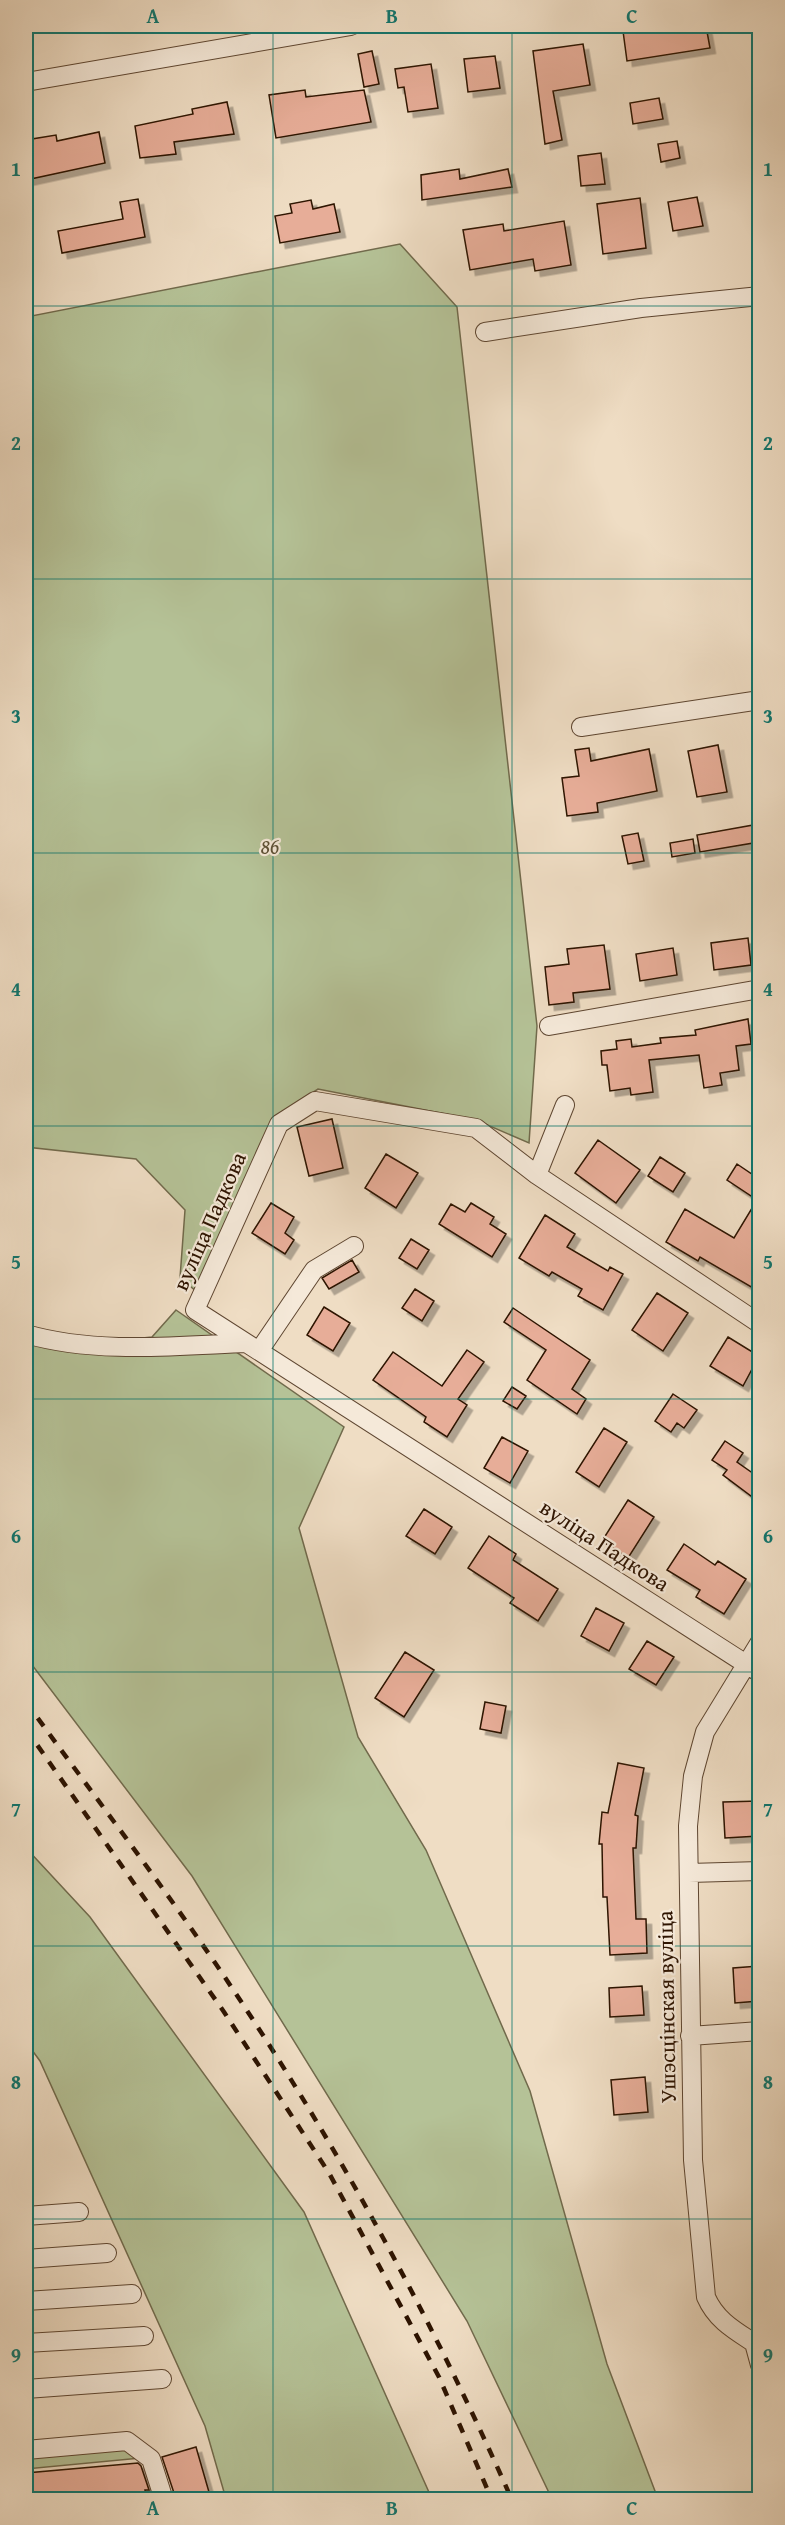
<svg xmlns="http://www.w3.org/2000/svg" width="785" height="2525" font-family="'Gentium Book Plus',serif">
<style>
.green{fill:#b5c297;stroke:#716a4c;stroke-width:1.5}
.building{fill:#e7ad98;stroke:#2d1300;stroke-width:1.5;filter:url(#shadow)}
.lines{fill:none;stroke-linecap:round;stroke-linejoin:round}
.minor-casing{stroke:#5e4631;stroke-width:20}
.minor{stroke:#f5e9d9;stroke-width:18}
.rail{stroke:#2d1300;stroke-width:4.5;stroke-dasharray:10 10;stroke-linecap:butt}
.grid{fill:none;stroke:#0f766e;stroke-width:1.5;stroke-opacity:0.55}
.labels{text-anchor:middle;stroke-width:4.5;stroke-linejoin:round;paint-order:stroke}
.park-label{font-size:22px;font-style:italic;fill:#5d5035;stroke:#f5e9d9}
.street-label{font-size:22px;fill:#2d1300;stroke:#f5e9d9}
.neatline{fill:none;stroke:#0f766e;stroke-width:2}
.grid-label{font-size:20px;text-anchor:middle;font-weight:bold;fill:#0f766e}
</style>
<defs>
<filter id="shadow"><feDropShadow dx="5.5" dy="5.5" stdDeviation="0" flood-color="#0004"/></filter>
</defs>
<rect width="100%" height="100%" fill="#efddc4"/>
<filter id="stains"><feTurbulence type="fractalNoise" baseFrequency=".00333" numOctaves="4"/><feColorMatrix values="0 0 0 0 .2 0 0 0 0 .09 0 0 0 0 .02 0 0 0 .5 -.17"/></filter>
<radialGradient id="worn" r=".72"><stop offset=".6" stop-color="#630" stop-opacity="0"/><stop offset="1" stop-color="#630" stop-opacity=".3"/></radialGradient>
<path class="green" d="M400 244 457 307 537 1026 529 1143 476 1120 318 1089 274 1117 196 1291 180 1278 185 1210 136 1159 26 1147V317Z
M176 1310 344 1427 299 1528 358 1737 426 1850 530 2091 607 2364 658 2499H552L467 2321 192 1876 26 1657V1339L104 1342 152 1337Z
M26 1848 90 1917 304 2212 432 2499H226L205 2426 40 2061 26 2042Z
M126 2449 141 2458 26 2469V2457Z"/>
<path class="building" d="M679 26H706L710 48 627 61 623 31 649 28V32Z
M583 44 590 85 553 91 562 140 545 144 533 51Z
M372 51 379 84 364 87 358 54Z
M495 56 500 88 468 92 464 59Z
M431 64 438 108 408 112 404 87 398 88 395 69Z
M305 90 306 97 364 90 371 122 276 138 269 95Z
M659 98 663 119 633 124 630 103Z
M227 102 234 134 174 142 176 154 140 158 135 126 193 114 192 109Z
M99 132 105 163 26 180V140L56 135 57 141Z
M677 141 680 158 661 162 658 144Z
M601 153 605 184 581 186 578 156Z
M459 169 460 179 508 169 512 187 422 200 421 175Z
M697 197 703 226 673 231 668 202Z
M640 198 646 248 603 254 597 204Z
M138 199 145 237 62 253 58 231 123 219 120 202Z
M311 200 313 209 334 204 340 232 280 243 275 216 292 213 290 204Z
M564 221 571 265 535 271 533 259 470 270 463 230 503 224 504 231Z
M718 745 727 792 697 797 688 751Z
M589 748 591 761 649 749 657 791 597 803 598 812 567 816 562 778 579 776 575 750Z
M759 824V842L700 852 697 835Z
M638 833 644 861 628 864 622 836Z
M693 839 695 853 672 857 670 843Z
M748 938 751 965 714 970 711 943Z
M604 945 610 989 573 993 574 1002 549 1005 545 967 569 964 567 949Z
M673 948 677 975 640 981 636 954Z
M748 1019 751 1044 736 1046 739 1070 720 1073 722 1085 704 1088 699 1055 649 1060 653 1092 631 1095 630 1088 610 1091 607 1065H602L601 1051 617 1049 616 1041 631 1039 632 1047 661 1043 660 1038 696 1035 695 1030Z
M332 1119 343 1168 309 1176 297 1127Z
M598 1140 640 1170 616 1203 575 1173Z
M386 1154 418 1173 396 1208 365 1188Z
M660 1157 685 1173 673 1192 648 1176Z
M737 1164 759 1179V1277L753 1288 700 1257 698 1261 666 1242 685 1209 734 1238 757 1200 727 1180Z
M271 1203 294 1217 285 1233 294 1240 285 1254 252 1233Z
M471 1203 494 1217 490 1224 506 1234 492 1257 439 1224 451 1204 465 1212Z
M545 1215 575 1234 567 1247 608 1271 610 1267 623 1274 603 1310 578 1296 582 1289 552 1272 549 1276 519 1258Z
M411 1239 429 1250 417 1269 399 1258Z
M352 1260 359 1272 329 1289 322 1278Z
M415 1289 434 1301 422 1321 402 1308Z
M657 1293 688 1313 663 1351 632 1330Z
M324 1307 350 1323 333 1351 307 1335Z
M513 1308 590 1360 572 1389 586 1399 577 1414 527 1380 546 1350 504 1322Z
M728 1337 759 1356 743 1386 710 1366Z
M467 1350 484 1362 458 1399 467 1405 447 1437 424 1422 426 1417 373 1380 393 1352 442 1386Z
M512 1387 526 1396 517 1409 503 1401Z
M673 1394 697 1410 684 1428 677 1423 671 1432 655 1421Z
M604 1428 627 1442 599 1487 576 1472Z
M502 1437 528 1451 510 1483 484 1468Z
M725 1441 743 1453 737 1462 754 1474 759 1465V1502L723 1475 727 1470 712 1460Z
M628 1500 654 1517 628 1558 602 1541Z
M424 1509 452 1527 435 1554 406 1536Z
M489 1536 516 1554 513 1560 558 1589 538 1621 510 1603 514 1598 468 1568Z
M684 1544 715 1565 718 1561 746 1579 724 1614 696 1597 700 1590 667 1570Z
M596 1608 624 1623 609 1651 581 1636Z
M647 1641 674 1657 656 1685 629 1669Z
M405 1652 434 1670 404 1717 375 1698Z
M485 1702 506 1706 501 1733 480 1729Z
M618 1763 644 1768 635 1815 638 1816 636 1848H633L636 1919H646L647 1953 610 1955 607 1897H603L602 1844H599L602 1812 608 1813Z
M759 1801V1836L725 1838 723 1802Z
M759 1966V2001L735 2003 733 1968Z
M642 1986 644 2015 610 2017 609 1988Z
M645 2077 648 2112 614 2115 611 2080Z
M196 2447 211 2499H176L162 2457Z
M138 2463 141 2466 149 2490H145L146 2499H76V2497L26 2499V2473Z"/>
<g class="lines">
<defs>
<path id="minor" d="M26 82 351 26
M485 332 641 308 760 296
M581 727 760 700
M549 1026 760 989
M537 1175 565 1105
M760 1324 537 1175 476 1128 315 1101 279 1124 195 1310 760 1673
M26 1334C95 1354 174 1346 246 1343
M259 1351 314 1270 354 1246
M760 1642 705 1732 693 1776 688 1826 693 2160 706 2297C716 2320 734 2330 754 2343L760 2365
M689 1873 760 1871
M690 2036 760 2031
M26 2216 79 2212
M26 2259 107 2253
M26 2301 132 2294
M26 2343 144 2336
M26 2389 162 2379
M26 2450 127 2441 151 2459 164 2500"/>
</defs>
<use href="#minor" class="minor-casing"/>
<use href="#minor" class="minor"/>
<path class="rail" d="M26 1702C92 1793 161 1883 224 1976 336 2142 431 2317 512 2500
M26 1729 224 2012 329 2173 439 2377 492 2500"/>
</g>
<path class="grid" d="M273 26V2500M512 26V2500M26 306H760M26 579H760M26 853H760M26 1126H760M26 1399H760M26 1672H760M26 1946H760M26 2219H760"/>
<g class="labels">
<g class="park-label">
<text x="270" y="854">86</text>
</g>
<g class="street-label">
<text transform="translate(209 1221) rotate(-66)" y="8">вуліца Падкова</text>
<text transform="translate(605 1545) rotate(33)" y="8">вуліца Падкова</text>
<text transform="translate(666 2007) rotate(-91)" y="8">Ушэсцінская вуліца</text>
</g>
</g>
<rect width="785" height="2525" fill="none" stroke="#efddc4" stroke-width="66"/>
<rect x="33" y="33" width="719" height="2459" class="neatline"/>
<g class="grid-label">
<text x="153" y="23">A</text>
<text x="392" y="23">B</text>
<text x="632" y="23">C</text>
<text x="16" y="176">1</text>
<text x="768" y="176">1</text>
<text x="16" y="450">2</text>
<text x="768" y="450">2</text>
<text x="16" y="723">3</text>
<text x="768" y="723">3</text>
<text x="16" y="996">4</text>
<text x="768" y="996">4</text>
<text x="16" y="1269">5</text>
<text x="768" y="1269">5</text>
<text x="16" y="1543">6</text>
<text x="768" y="1543">6</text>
<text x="16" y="1816">7</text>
<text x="768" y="1816">7</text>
<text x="16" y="2089">8</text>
<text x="768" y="2089">8</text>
<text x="16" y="2362">9</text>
<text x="768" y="2362">9</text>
<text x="153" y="2515">A</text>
<text x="392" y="2515">B</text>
<text x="632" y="2515">C</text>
</g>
<rect width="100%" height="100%" filter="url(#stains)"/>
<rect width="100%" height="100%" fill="url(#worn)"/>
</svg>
